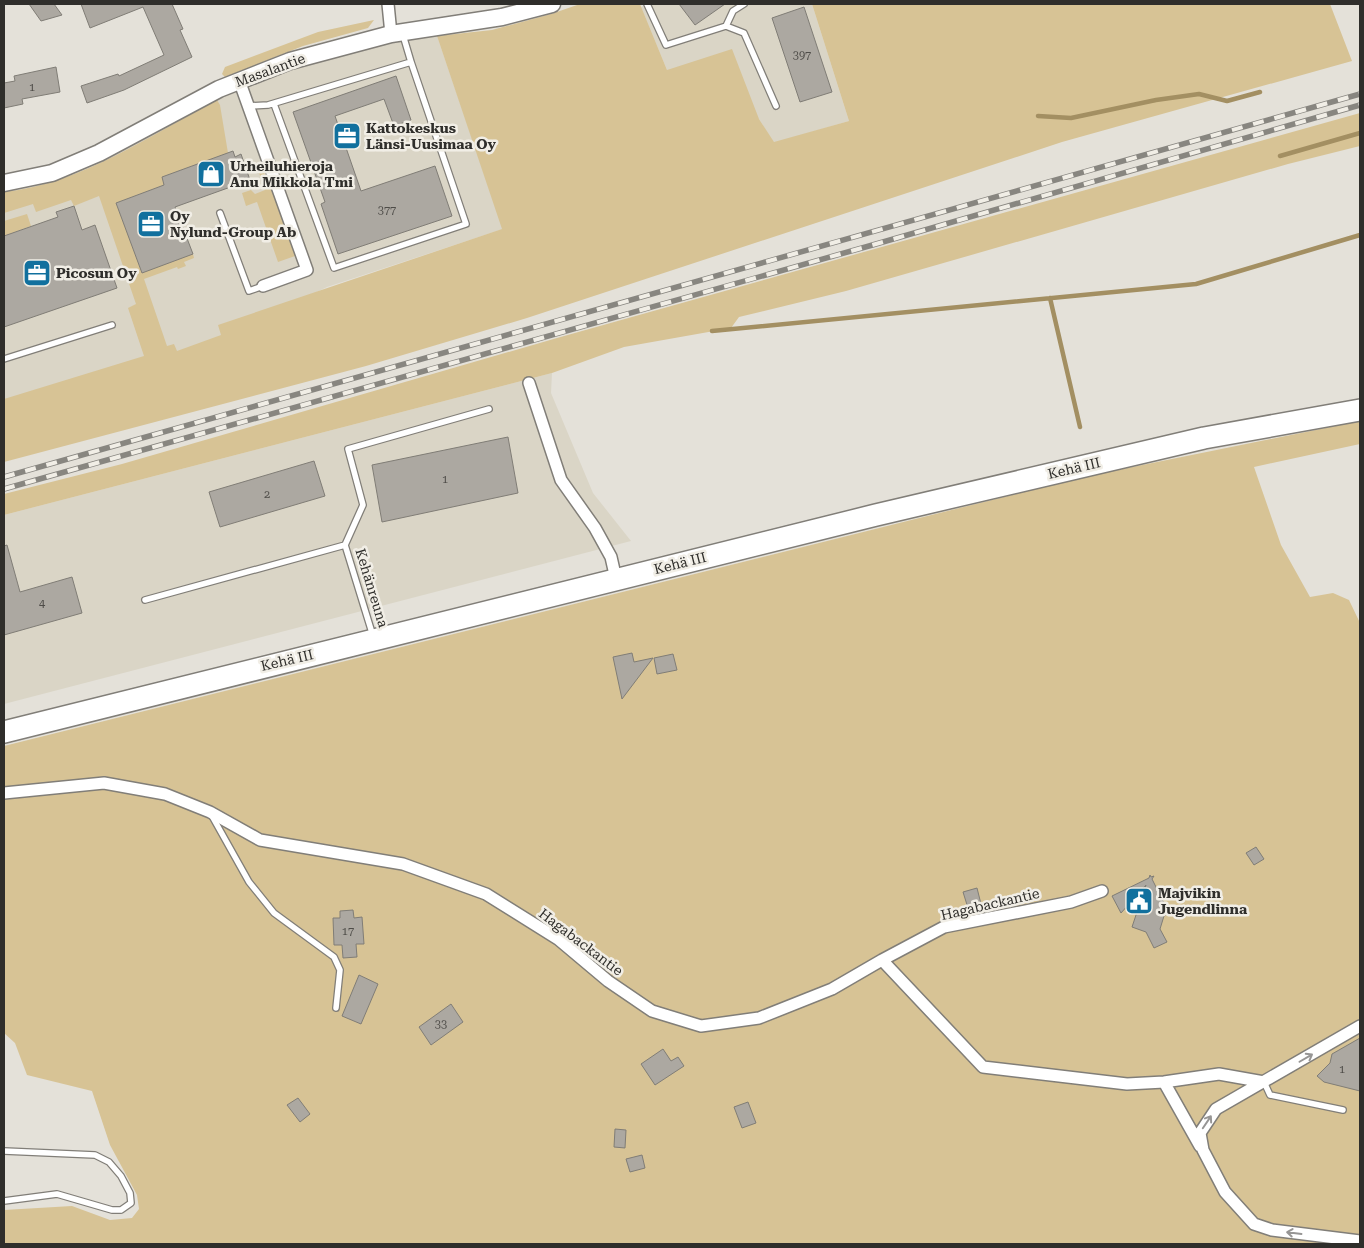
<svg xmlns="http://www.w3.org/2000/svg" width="1364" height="1248" font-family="'Roboto Serif',serif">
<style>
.built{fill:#dad5c6}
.green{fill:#d7c395}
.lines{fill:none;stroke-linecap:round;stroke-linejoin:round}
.stream{stroke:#a38f62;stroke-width:4.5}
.building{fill:#aca8a1;stroke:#807d76}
.lane-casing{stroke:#817e78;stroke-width:8}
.street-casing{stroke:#817e78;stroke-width:14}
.secondary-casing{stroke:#817e78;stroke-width:19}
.highway-casing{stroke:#817e78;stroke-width:24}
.lane{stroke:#fff;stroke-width:5.5}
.street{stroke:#fff;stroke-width:11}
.secondary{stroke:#fff;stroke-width:16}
.highway{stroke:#fff;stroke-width:21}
.rail-casing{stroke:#888680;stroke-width:5.5}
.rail{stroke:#f1eee6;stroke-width:4;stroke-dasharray:11;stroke-linecap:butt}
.oneway{stroke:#979695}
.labels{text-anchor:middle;stroke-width:5;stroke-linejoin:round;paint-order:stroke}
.number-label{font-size:11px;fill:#4e4c48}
.street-label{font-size:14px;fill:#2f2e2b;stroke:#f1eee6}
.poi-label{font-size:14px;font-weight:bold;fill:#2f2e2b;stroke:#f1eee6;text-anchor:start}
</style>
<rect width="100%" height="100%" fill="#e4e1d9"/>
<path class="built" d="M649 4H812L849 121 774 143 759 119 667 70 641 7Z
M437 36 503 229 327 287 4 445V192L28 189 63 180 93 167 217 100 280 71 354 49Z
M552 373 551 393 593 493 631 541 4 704V515Z"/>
<path class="green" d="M580 4H640L667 70 732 49 759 119 774 142 849 121 812 4H1330L1352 61 1062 142 527 318 366 366 4 462V399L144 356 128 308 136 304 99 196 74 206 71 200 36 212 33 204 4 213V192C82 183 149 136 217 100L220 105 228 153 162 177 164 185 116 203 142 272 193 254 194 258 184 262 186 266 178 269 177 267 144 279 167 346 174 344 177 351 221 335 218 325 502 229 437 36 492 30 551 14Z
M374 20 368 28 303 46 225 77 222 74 225 67 318 32Z
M1360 113V146L1288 164 846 291 739 317 731 328 624 347 552 373 4 515V494L122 464 557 338Z
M257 167 262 168 267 176 295 256 278 262 257 202 246 206 242 193 251 190 255 194 265 190Z
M27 214 31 226 4 236V221Z
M1360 421V444L1254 467 1281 545 1310 597 1333 593 1349 600 1360 623V1244H4V1210L72 1206 110 1220 132 1218 139 1209 137 1195 110 1145 92 1091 27 1075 15 1043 4 1033V746L1088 476Z"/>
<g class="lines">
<path class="stream" d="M1038 116 1071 118 1156 100 1199 94 1227 101 1260 92
M1280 156 1360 133
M1050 298 1080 427
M712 331 1196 284 1360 235"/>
</g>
<path class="building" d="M29 4H54L62 15 41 21Z
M81 4H172L183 29 180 30 192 57 124 90 87 103 81 86 118 74 119 76 164 55 143 7 90 28Z
M679 4H725L695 25Z
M804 7 832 92 800 102 772 18Z
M56 67 60 92 22 99 23 104 4 108V83L15 81 14 76Z
M396 76 411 120 394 126 384 99 335 116 361 191 435 166 452 216 338 254 321 204 325 202 293 112Z
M233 151 235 157 241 154 250 180 175 207 193 254 142 273 116 203 164 185 162 177Z
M74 206 82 230 95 225 117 288 4 327V236L58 217 56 212Z
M508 437 518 493 382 522 372 465Z
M314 461 325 496 220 527 209 492Z
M7 545 20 592 72 577 82 613 4 635V546Z
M632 653 634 662 653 658 622 699 613 657Z
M673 654 677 670 657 674 654 658Z
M1256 847 1264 859 1254 865 1246 853Z
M1150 875 1151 877 1154 876 1152 879 1169 913 1164 916 1160 929 1167 942 1154 948 1146 932 1132 927 1146 885 1121 913 1112 896 1149 878Z
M977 888 981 904 968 908 963 892Z
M353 910 354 918 362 917 364 944H356L357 957 343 958 342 945H334L333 918H340V911Z
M359 975 378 984 361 1024 342 1016Z
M451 1004 463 1022 431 1045 419 1027Z
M1360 1038V1091L1324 1082 1317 1076 1330 1063 1332 1054Z
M663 1049 671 1061 678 1057 684 1066 655 1085 641 1064Z
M298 1098 310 1114 300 1122 287 1105Z
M748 1102 756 1123 742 1128 734 1107Z
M615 1129 626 1130 625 1148 614 1147Z
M642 1155 645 1168 630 1172 626 1159Z"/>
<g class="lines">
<defs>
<path id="lane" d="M647 4 666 45 726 26 744 33 776 106
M726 26 733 11 744 4
M274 104 334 268 466 224 411 62
M248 106 268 105 411 62 403 35
M220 213 249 291 263 286
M4 359 112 325
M345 545 363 505 348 449 489 409
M345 545 373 636
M145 600 345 545
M212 816 249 882 274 913 334 957 340 970 336 1008
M1264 1082 1270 1095 1343 1110
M4 1151 95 1155 109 1162 121 1176 130 1193 131 1203 121 1210H112L57 1194 4 1201"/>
<path id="street" d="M388 4 391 34
M239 80 307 270 263 286
M529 383 561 480 595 528 611 557 616 579
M4 793 104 783 165 794 210 812 260 840 403 864 486 894 558 939 608 981 652 1011 701 1026 759 1018 832 989 882 960 944 927 1071 902 1102 891
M882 960 983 1067 1127 1084 1164 1082 1219 1074 1264 1082
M1360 1026 1216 1109 1200 1133 1203 1150 1225 1192 1254 1224 1272 1230 1360 1241
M1164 1082 1200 1146"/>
<path id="secondary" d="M4 183 52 173 99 153 219 89 290 61 391 34 502 17 552 4"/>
<path id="highway" d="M4 732 876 515 1204 438 1360 410"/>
</defs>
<use href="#lane" class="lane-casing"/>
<use href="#street" class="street-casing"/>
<use href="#secondary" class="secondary-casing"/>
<use href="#highway" class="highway-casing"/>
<use href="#lane" class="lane"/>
<use href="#street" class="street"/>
<use href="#secondary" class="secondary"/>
<use href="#highway" class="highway"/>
<defs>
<path id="rail" d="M4 477 1360 94
M4 489 869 246 1360 105"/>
</defs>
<use href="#rail" class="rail-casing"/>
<use href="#rail" class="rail"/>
</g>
<defs><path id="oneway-shaft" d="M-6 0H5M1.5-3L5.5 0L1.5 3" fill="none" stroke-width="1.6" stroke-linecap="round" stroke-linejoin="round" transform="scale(1.25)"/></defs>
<g class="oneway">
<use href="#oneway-shaft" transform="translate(1306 1058) rotate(-30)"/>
<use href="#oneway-shaft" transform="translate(1207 1122) rotate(-56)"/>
<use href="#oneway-shaft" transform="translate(1294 1233) rotate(-173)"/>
</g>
<defs>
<symbol id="office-square" viewBox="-11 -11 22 22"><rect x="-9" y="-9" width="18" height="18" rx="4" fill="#11709e" stroke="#f1eee6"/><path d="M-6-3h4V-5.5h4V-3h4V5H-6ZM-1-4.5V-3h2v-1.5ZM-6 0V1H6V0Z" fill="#fff"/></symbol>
<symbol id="shop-square" viewBox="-11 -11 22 22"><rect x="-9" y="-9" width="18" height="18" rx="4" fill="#11709e" stroke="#f1eee6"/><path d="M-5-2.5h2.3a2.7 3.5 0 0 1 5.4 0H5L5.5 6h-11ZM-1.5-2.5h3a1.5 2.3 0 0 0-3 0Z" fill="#fff"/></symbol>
<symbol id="civic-square" viewBox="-11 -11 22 22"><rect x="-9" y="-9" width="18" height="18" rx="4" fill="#11709e" stroke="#f1eee6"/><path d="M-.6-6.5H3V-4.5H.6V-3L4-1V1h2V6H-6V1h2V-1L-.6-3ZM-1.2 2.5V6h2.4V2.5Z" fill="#fff"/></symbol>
</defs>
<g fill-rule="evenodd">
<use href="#office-square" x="331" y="120" width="32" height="32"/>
<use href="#shop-square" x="195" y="158" width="32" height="32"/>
<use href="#office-square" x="135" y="208" width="32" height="32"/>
<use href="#office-square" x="21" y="257" width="32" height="32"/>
<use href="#civic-square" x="1123" y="885" width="32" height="32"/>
</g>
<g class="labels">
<g class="number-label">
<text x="802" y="59">397</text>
<text x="32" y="91">1</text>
<text x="387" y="214">377</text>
<text x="445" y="483">1</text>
<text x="267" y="498">2</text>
<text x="42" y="607">4</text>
<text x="348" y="935">17</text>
<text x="441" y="1028">33</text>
<text x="1342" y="1073">1</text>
</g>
<g class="street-label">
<text transform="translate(270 70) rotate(-20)" y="5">Masalantie</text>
<text transform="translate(1074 468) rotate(-13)" y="5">Kehä III</text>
<text transform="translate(680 563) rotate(-14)" y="5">Kehä III</text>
<text transform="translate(372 588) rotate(73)" y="5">Kehänreuna</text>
<text transform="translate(287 660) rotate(-13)" y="5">Kehä III</text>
<text transform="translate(990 904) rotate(-13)" y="5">Hagabackantie</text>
<text transform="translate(581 942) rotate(37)" y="5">Hagabackantie</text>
</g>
<g class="poi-label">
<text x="366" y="133">Kattokeskus<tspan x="366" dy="16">Länsi-Uusimaa Oy</tspan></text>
<text x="230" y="171">Urheiluhieroja<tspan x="230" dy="16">Anu Mikkola Tmi</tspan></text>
<text x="170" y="221">Oy<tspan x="170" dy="16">Nylund-Group Ab</tspan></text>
<text x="56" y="278">Picosun Oy</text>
<text x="1158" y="898">Majvikin<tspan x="1158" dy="16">Jugendlinna</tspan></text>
</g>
</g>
<rect width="1364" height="1248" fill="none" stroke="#2f2e2b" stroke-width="10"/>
</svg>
